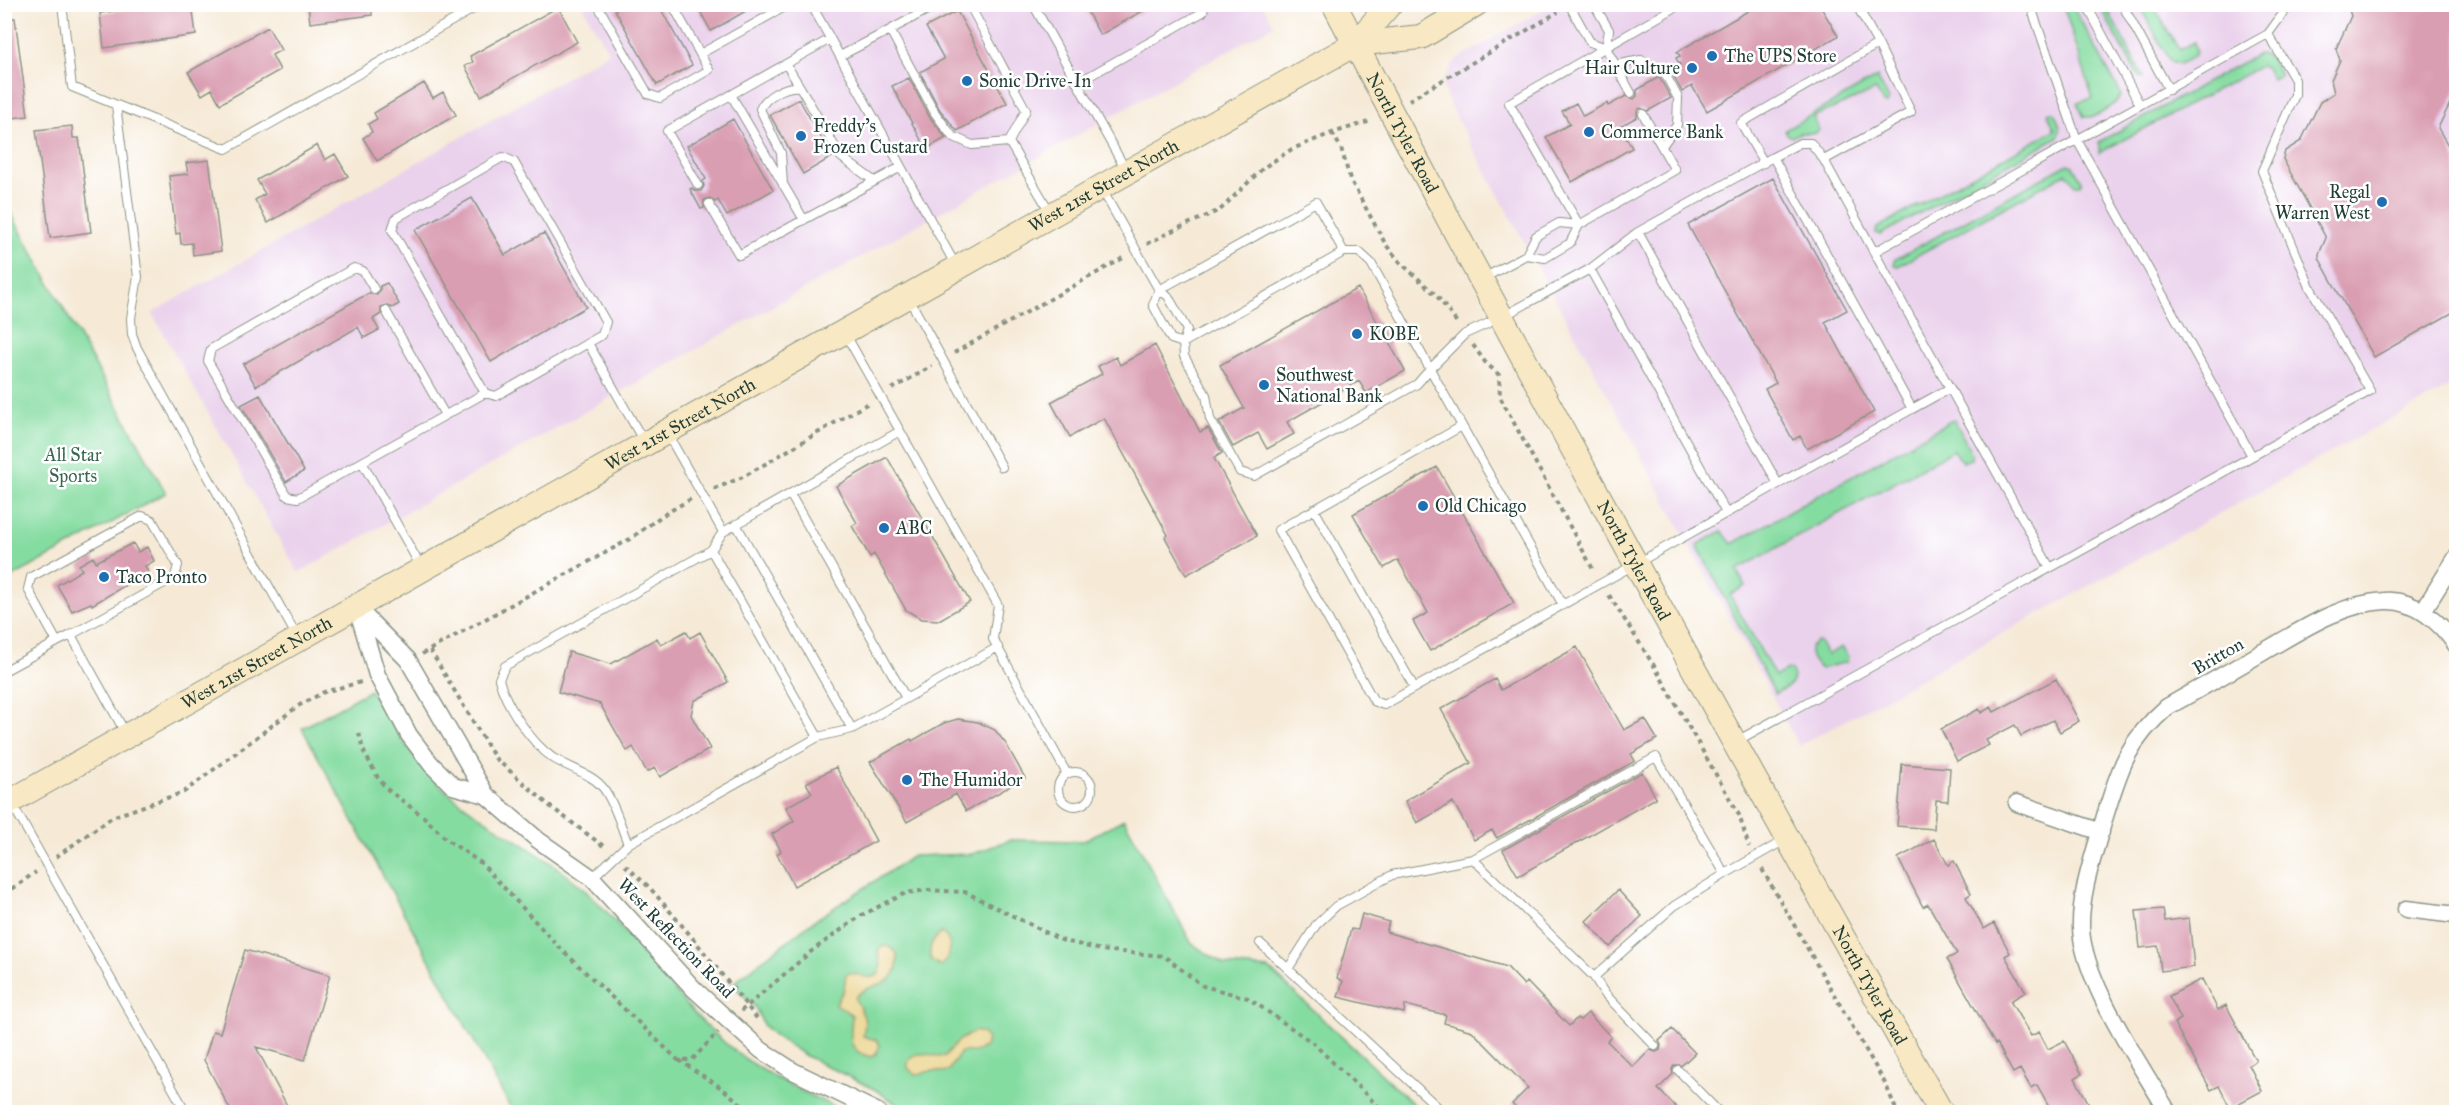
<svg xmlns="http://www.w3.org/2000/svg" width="2461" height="1117" font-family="'IM FELL Great Primer',serif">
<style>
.built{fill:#ead1ec}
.green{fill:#85dca1;stroke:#528c6a;stroke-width:1.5}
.sand{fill:#eeda9e;stroke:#868c69;stroke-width:1.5}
.building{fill:#da9eb2}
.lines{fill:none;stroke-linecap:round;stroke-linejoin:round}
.service-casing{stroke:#8a9486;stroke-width:10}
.minor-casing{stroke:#8a9486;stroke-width:19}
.secondary-casing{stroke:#8a9486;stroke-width:26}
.path{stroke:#8a9486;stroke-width:4;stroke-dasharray:4.5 4.5;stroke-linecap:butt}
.service{stroke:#fff;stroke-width:8}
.minor{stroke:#fff;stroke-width:16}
.secondary{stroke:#f8e8c3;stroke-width:24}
.poi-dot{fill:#1f6fb2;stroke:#fff;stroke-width:2}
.labels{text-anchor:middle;stroke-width:5;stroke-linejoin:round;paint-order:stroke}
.poi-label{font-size:18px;fill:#1f3d34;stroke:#fff;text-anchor:start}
.street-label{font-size:18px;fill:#1f3d34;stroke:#fff}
.park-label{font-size:18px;fill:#38654f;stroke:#fff}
</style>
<rect width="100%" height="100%" fill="#fff"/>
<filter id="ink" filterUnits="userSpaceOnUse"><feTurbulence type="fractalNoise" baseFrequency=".0167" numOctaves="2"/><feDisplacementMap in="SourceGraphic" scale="12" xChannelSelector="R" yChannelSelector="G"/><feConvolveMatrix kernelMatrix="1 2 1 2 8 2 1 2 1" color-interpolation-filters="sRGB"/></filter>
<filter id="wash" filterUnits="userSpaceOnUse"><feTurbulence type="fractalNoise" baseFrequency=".008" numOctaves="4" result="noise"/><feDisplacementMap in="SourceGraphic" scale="24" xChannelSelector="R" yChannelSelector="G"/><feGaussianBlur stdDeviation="1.35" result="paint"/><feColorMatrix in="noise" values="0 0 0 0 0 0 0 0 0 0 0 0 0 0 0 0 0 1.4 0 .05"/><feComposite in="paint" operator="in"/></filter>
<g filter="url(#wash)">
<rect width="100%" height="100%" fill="#f6ead7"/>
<path class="built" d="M1262 4 1274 25 298 573 152 313 609 53 582 5Z
M1551 5H2456V383L1799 746 1450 106 1442 82 1456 60Z"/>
<path class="green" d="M2063 5H2072L2120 92 2121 96C2114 106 2096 119 2084 117L2077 103 2093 98Z
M2099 5H2105L2143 77 2140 78 2138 76Z
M2139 5H2153L2179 50 2194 42 2196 52 2193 57 2180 64 2170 61Z
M2258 54C2271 53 2275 65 2280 75L2272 79 2266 68 2261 66 2099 153V142Z
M1877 77 1889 100 1887 104 1883 103 1876 90 1813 117 1819 130 1816 133H1799L1792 137 1788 135 1785 130Z
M2050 112H2054C2058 121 2064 131 2056 138L1880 235 1876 233 1877 228 2055 130 2048 114Z
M2068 164 2073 166 2082 181 2080 185H2075L2067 173 1898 266 1894 265V260Z
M4 201 166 493 5 581H4Z
M1954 419 1972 454 1971 459 1962 462 1954 450 1737 570 1745 586 1730 595 1775 676 1790 669 1794 676 1792 684 1775 694 1697 545 1722 531 1732 544Z
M1817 641 1820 642 1827 655 1842 647 1848 657 1847 662 1821 669C1813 663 1807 656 1811 646Z
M370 690C394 726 415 766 450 794 495 831 551 856 593 898 640 943 674 999 724 1042 759 1073 804 1092 845 1112H513L302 728Z
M1124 819 1192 944 1225 965 1269 969 1422 1112H909L874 1089 804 1055 775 1036 764 1026 755 1007 732 984 809 924 913 856 972 854 1010 840 1083 841Z"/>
<path class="sand" d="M942 933C953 941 952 957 941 966L931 960C928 948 931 939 942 933Z
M883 946 890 947 897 953C902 992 868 979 855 998 862 1015 868 1016 863 1036L876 1040 880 1045 876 1054 871 1057C845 1051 851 1036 852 1015L836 1004 844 989 846 974C857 970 865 982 878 975L881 966 878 950Z
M975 1031 982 1033 987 1039 985 1047 975 1052H961L948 1071C941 1073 939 1071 933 1071 926 1071 921 1075 914 1074L908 1068V1061C919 1047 931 1058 945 1056L958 1041Z"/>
<g id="blocks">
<path class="building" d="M163 4H192L196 35 104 48 100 13Z
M308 4H372V15L310 23Z
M623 4H658L692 65 657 85 615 10Z
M696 4H758L711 31Z
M1083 4H1155L1100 35Z
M1760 4H1819L1838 36 1707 111 1692 86 1682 92 1671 71 1680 65 1676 58 1680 56 1677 52Z
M2347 4H2457V89L2438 128 2457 161V310L2374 357 2319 258V254L2326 238 2283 159 2285 151 2301 141 2320 102 2334 93 2331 80 2340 60 2336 49 2351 16Z
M558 7 577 42 481 96 465 66 473 62 470 56Z
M957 11 1007 103 957 131 940 110 920 72 944 59 926 27Z
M4 18H15L28 116 4 119Z
M268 27 281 50 272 55 280 70 220 104 212 89 202 95 188 72Z
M1659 77 1671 98 1648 111 1640 108 1637 111V117L1620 126 1632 148 1572 182 1546 137 1570 124 1562 111 1576 103 1583 116 1607 103 1608 106 1626 96 1634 99 1637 96V90Z
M909 78 929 116 946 138 926 149 892 86Z
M424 83 433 98 443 92 456 115 377 161 363 138 372 132 368 124 377 119 374 113Z
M799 99 832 157 803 174 770 115Z
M733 119 773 190 727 216 718 200 715 202 710 198 704 200V208L701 209 690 189 692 188 695 191H701L704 186 703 181 706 179 687 146Z
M72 126 73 138H79L91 232 50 238 36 130Z
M317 145 325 160 335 154 348 176 268 223 255 200 265 194 257 180Z
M209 160 221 251 193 255 192 243 181 244 180 233 176 234 169 176 188 174 186 163Z
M1773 178 1847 310 1825 322 1874 412 1807 449 1800 436 1793 440 1765 389 1776 383 1688 225Z
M472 198 505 255 544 233 586 307 491 362 415 230Z
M387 283 399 304 392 308 387 305 381 307V314L373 319 379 330 364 338 358 327 256 386 243 364 369 293 377 295 380 291V286Z
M1358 288 1405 371 1366 393 1359 381 1287 422 1294 434 1267 449 1258 433 1233 447 1219 422 1244 408 1220 365Z
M1155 345 1200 432 1208 428 1222 453 1214 458 1257 536 1186 575 1165 537 1168 535 1104 418 1070 437 1051 402 1102 374 1098 366 1116 357 1120 365Z
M260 395 304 471 286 482 241 405Z
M887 457 970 602 939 620 921 619 906 610 874 554 870 557 852 526 857 523 836 486Z
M1437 467 1514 603 1430 651 1413 621 1428 613 1398 560 1384 568 1353 514Z
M133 543 138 552 147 547 154 561 145 566 148 572 92 605 91 603 72 611 57 585 82 570 79 565 93 557 96 562Z
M686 631 690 638 700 632 728 682 694 701 691 715 710 749 660 777 655 768 647 772 633 747 627 751 600 704 558 692 569 652 611 664 657 638 661 645Z
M1577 647 1624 730 1645 719 1657 739 1631 754 1635 761 1497 838 1492 830 1474 840 1453 802 1417 823 1405 801 1471 763 1441 709 1495 679 1501 690Z
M2056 679 2079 721 2060 732 2053 720 2021 736 2015 725 1986 740 1989 745 1957 761 1941 729 1979 709 1981 713 1991 707 1994 712Z
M958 719 978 722 995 730 1006 744 1025 778 966 811 956 794 907 822 870 762 911 739 912 741 944 723Z
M1902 764 1950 768 1948 801 1936 800 1934 829 1897 826Z
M836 767 876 841 794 886 777 854 781 851 772 834 794 821 786 807 812 793 806 783Z
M1642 772 1656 798 1518 876 1503 850Z
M1934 839 1948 865 1954 861 1971 894 1966 897 1984 929 1994 923 2010 953 2005 956 2026 992 2010 1001 2031 1036 2039 1032 2048 1049 2064 1041 2082 1074 2075 1078 2094 1113H2053L2037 1085 2031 1088 2020 1069 2013 1073 1997 1043 1995 1044 1947 959 1957 954 1928 904 1923 907 1898 858Z
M1618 890 1642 916 1610 947 1586 921Z
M2163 909 2165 921 2189 918 2194 967 2161 971 2158 946 2140 948 2136 911Z
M1362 914 1389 922 1386 932 1507 967 1524 985 1527 982 1569 1026 1577 1018 1580 1020 1588 1013 1611 1037 1607 1041 1633 1067 1650 1050 1656 1052 1660 1050 1661 1045 1659 1041 1672 1029 1695 1053 1682 1065H1674L1672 1069 1673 1074 1658 1089 1682 1113H1521L1512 1104 1528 1088 1472 1031 1444 1023 1446 1015 1405 1005 1404 1013 1338 997 1343 981 1337 978 1351 929 1358 930Z
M245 950 330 975 305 1060 256 1047 291 1113H232L204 1060 213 1031 220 1033Z
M2202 979 2218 1010 2226 1005 2256 1061 2249 1065 2262 1091 2230 1108 2219 1086 2211 1090 2174 1023 2181 1019 2169 996Z"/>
</g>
</g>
<g filter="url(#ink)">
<use href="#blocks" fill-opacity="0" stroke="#8a9486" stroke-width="1.5"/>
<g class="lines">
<defs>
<path id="service" d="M62 4 72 87 226 149 482 4
M597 4 648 94 660 98 709 70 700 54 790 4
M672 4 700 54
M811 4 956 266
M938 4 890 30 935 113 952 136 972 145 1009 142
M969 4 1026 110 1009 142
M1033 4 1127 172
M1569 4 1590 42 1606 48
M1594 4 1609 30 1606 48 1631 93
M1856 4 1878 44 1911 112 1824 160 1874 252
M2030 4 2077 140 2252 456
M2086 4 2140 105
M2122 4 2169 90
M840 56 890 30
M786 64 800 87
M1615 65 1641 60 1663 70 1678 98 1677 125 1662 146
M1077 83 1203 12 1205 4
M731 95 804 220
M116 105 138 277 131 318 132 334 137 348 297 637
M1009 142 1050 212
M1773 157 1800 143H1811L1824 160
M1764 163 1741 123 1878 44
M698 185 667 131 830 39
M783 185 781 153 760 109C766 96 786 85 800 87L841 157 874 181
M1101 188 1159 290 1168 296 1187 330 1183 343 1184 356 1206 395 1210 419 1240 472 1254 476 1417 384 1430 369 1371 263 1359 252H1344L1183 343 1171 339 1153 305 1159 290 1316 202 1344 252
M709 204 739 255 901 167
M1579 225 1509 103 1681 4
M1638 232 1778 484
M1526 255 1545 258 1570 243 1579 225
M1590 269 1726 513
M1482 279 1526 255 1536 236 1559 223 1579 225 1675 170 1643 114
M908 297 1002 467
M386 311 445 415
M588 343 496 396 485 393 392 230 396 218 503 157 514 162 606 322 602 335 588 343 644 442
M1912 409 1950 388
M1462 426 1430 369 1465 334 1502 317 1590 269 1638 232 1773 157 1912 409C1736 507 1560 607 1384 705L1374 701 1278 530 1462 426 1563 605
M900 431 998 605 993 639 1067 774
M362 462 298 498 287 496 208 361 211 349 354 268 363 271 374 289
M790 494 906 698
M1314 509 1414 687
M736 524 852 729
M723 532 900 431 846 335
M421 567 362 462 485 393
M2050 568 1874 252 2268 34
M71 635 57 642 28 589 31 577 142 516 152 520 178 565 175 577 71 635 126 734
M4 671 57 642
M818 737 852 729 998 647
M1735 742 2370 391 2310 287 2262 171 2295 95V80L2268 34 2290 4
M1058 789a17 17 0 1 1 34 0a17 17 0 1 1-34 0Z
M11 802 186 1112
M628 844C621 827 615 804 604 789 593 774 569 768 553 758 531 743 505 704 499 679L505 666 711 550
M592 878 628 844 818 737 711 550 723 532 667 433
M1260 943 1443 1112
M1288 969 1316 925 1336 906 1392 875 1473 859
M1594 977 1674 906 1725 874 1785 840
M1655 1046 1605 994 1594 977 1473 859 1656 757 1725 874
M1678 1070 1719 1112"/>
<path id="minor" d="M357 608 408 660 486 795 453 786 431 764 409 735 377 675Z
M2423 611 2456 558
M486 795 538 840 592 878 694 989 761 1050 793 1071 878 1112
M2017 803 2101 832
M2406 909 2456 915
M2168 1112C2141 1065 2083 982 2081 928 2080 891 2095 852 2105 816 2120 768 2127 742 2167 707 2199 689 2231 671 2263 652 2300 631 2341 603 2385 601 2415 599 2441 623 2456 645"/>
<g id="secondary">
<path id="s1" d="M1334 4C1531 377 1734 745 1941 1112"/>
<path d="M1355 44 1421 37 1476 4"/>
<path id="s2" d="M4 805 1355 44 1390 4"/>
</g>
</defs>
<use href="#service" class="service-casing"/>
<use href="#minor" class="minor-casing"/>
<use href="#secondary" class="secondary-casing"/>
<path class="path" d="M1409 100 1558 12
M1332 133 1341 148 1350 179 1386 245 1401 263 1437 296 1458 324
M1147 244 1172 231 1220 210 1263 168 1292 149 1332 133 1371 121
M1473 345 1485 362 1499 375 1500 397 1594 571
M954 353 1125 257
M892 389 932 366
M714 489 743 477 870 402
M1609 595 1656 669 1739 815 1749 847
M430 650 495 758 551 807 606 848
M422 654 630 539 663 515 691 499
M359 733 363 750 378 778 388 790 424 817 446 839 481 863 559 947 678 1060H692L718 1032
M56 857 112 817 184 792 298 706 324 692 361 682
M625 865 650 888 691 936 759 1021
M1762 869 1886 1085 1897 1112
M4 894 36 872
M741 1011 813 950 862 915 906 893 928 890 965 892 1061 940 1101 950 1164 956 1203 986 1248 998 1313 1043 1384 1112
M679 1060 723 1089 751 1112"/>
<use href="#service" class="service"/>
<use href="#minor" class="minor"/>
<use href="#secondary" class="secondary"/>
</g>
</g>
<g class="poi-dot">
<circle cx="1712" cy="56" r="6"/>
<circle cx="1692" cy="68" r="6"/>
<circle cx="967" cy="81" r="6"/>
<circle cx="1589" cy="132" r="6"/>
<circle cx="801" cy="136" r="6"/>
<circle cx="2382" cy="202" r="6"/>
<circle cx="1357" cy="334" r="6"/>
<circle cx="1264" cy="385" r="6"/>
<circle cx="1423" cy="506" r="6"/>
<circle cx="884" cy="528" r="6"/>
<circle cx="104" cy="577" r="6"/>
<circle cx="907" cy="780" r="6"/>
</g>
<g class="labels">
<g class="poi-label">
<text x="1724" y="62">The UPS Store</text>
<text x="1680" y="74" text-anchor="end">Hair Culture</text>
<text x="979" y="87">Sonic Drive-In</text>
<text x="813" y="132">Freddy's<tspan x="813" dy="21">Frozen Custard</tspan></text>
<text x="1601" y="138">Commerce Bank</text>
<text x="2370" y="198" text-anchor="end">Regal<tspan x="2370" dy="21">Warren West</tspan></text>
<text x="1369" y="340">KOBE</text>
<text x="1276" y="381">Southwest<tspan x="1276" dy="21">National Bank</tspan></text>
<text x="1435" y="512">Old Chicago</text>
<text x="896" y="534">ABC</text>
<text x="116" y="583">Taco Pronto</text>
<text x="919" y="786">The Humidor</text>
</g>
<g class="street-label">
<text dy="6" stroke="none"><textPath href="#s1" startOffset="146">North Tyler Road</textPath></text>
<text dy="6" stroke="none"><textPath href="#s2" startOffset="1262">West 21st Street North</textPath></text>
<text dy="6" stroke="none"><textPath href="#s2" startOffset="776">West 21st Street North</textPath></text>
<text dy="6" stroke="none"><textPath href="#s1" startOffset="632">North Tyler Road</textPath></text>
<text transform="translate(2218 656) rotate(-30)" y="6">Britton</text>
<text dy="6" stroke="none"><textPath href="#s2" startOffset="290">West 21st Street North</textPath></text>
<text transform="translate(676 938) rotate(46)" y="6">West Reflection Road</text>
<text dy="6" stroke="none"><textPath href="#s1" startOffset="1118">North Tyler Road</textPath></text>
</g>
<g class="park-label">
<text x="73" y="461">All Star<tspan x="73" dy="21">Sports</tspan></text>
</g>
</g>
<rect width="2461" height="1117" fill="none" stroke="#fff" stroke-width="24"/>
</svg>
